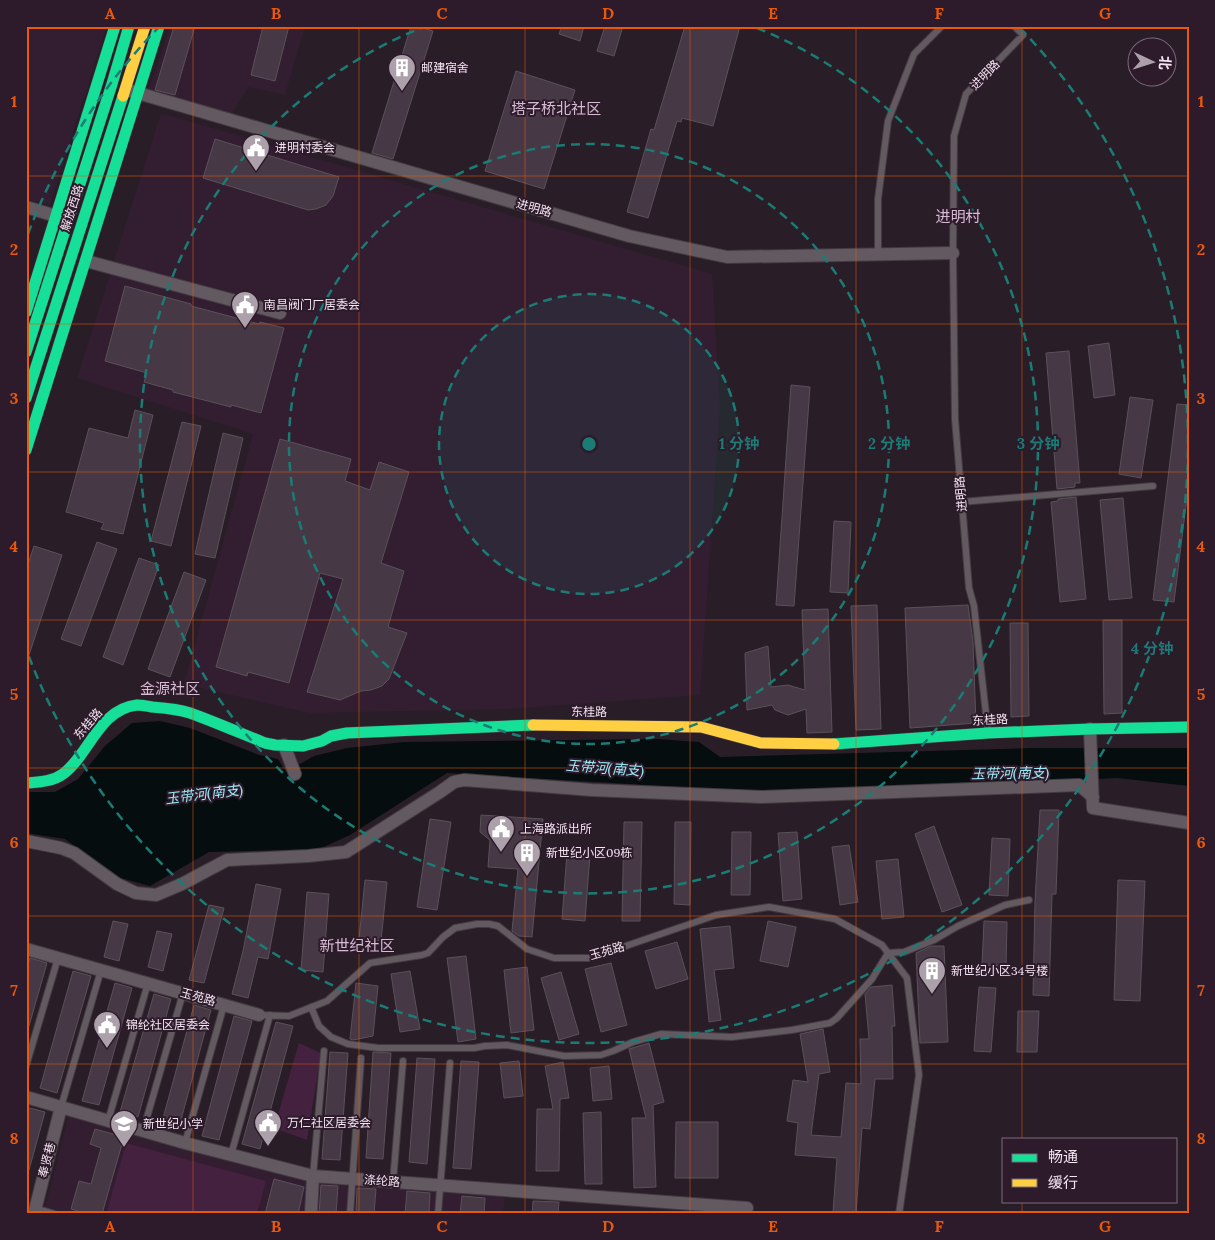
<svg xmlns="http://www.w3.org/2000/svg" width="1215" height="1240" font-family="Lora,'Noto Sans SC',serif">
<style>
.built{fill:#331d31}
.green{fill:#43213f}
.water{fill:#050d0f}
.building{fill:#473845;stroke:#5a5159}
.lines{fill:none;stroke-linecap:round;stroke-linejoin:round}
.lane-casing{stroke:#443b42;stroke-width:8}
.street-casing{stroke:#443b42;stroke-width:14}
.fast-casing{stroke:#443b42;stroke-width:12}
.slow-casing{stroke:#443b42;stroke-width:12}
.lane{stroke:#635a61;stroke-width:6}
.street{stroke:#635a61;stroke-width:12}
.fast{stroke:#16e098;stroke-width:11}
.slow{stroke:#ffcf43;stroke-width:11}
.grid{fill:none;stroke:#e8590c;stroke-width:1;stroke-opacity:0.55}
.ring{fill:none;stroke:#1a7c75;stroke-width:2.5;stroke-dasharray:9 6}
.labels{text-anchor:middle;stroke-width:4;stroke-linejoin:round;paint-order:stroke}
.poi-label{font-size:12px;fill:#f3e6f1;stroke:#2d1a2a;text-anchor:start}
.street-label{font-size:12px;fill:#f3e6f1;stroke:#2d1a2a}
.water-label{font-size:14px;font-style:italic;fill:#9cebf7;stroke:#2d1a2a}
.quarter-label{font-size:15px;fill:#d6bcd2;stroke:#2d1a2a}
.centre{fill:#1a7c75;stroke:#2d1a2a;stroke-width:2.5}
.ring-label{font-size:15px;text-anchor:middle;font-weight:bold;fill:#1a7c75;stroke:#2d1a2a;stroke-width:4;stroke-linejoin:round;paint-order:stroke}
.neatline{fill:none;stroke:#e8590c;stroke-width:2}
.grid-label{font-size:16px;text-anchor:middle;font-weight:bold;fill:#e8590c}
</style>
<rect width="100%" height="100%" fill="#291e27"/>
<path class="built" d="M26 26H107L50 205 26 199Z
M171 26H305L285 95 248 87 232 114 147 93Z
M161 113 712 274 720 408 700 695 507 709 309 713 184 684 253 434 77 378Z
M69 1115 308 1182 305 1214H69L45 1207Z
M310 1180 505 1195 503 1214H308Z"/>
<path class="green" d="M299 1043 321 1053 307 1140 274 1128Z
M126 1143 266 1181 257 1214H119L107 1211Z"/>
<path class="water" d="M160 721 190 728 259 755 278 759 286 772 314 756 347 748 404 742 658 739 699 742 720 757 1032 748H1189V786L1117 778 798 794 447 773 350 835 319 849 209 852 150 886 117 877 65 839 26 833V792H55L78 779 105 746 132 723Z"/>
<path class="building" d="M174 26H195L175 95 155 90Z
M263 26H289L275 81 251 75Z
M411 26H417L433 31 393 159 372 153Z
M562 26H584L580 41 559 34Z
M605 26H623L614 56 597 51Z
M685 26H740L713 126 682 118 681 122 677 121 648 218 627 212 651 129 654 130Z
M516 71 575 90 544 189 485 171Z
M215 139 339 177 333 196 326 205 316 209 308 210 203 178Z
M125 286 191 304V306L229 316 259 324 260 322 284 328 261 413 231 405V407L173 392V390L144 382 147 373 105 361Z
M1109 343 1115 395 1094 398 1088 346Z
M1069 351 1080 483H1075V487L1057 489 1046 353Z
M791 385 810 387 794 606 776 605Z
M1130 397 1153 400 1141 478 1119 474Z
M1177 404 1189 405V481L1174 602 1153 600Z
M135 410 153 415 123 534 101 529 104 523 66 512 89 428 128 438Z
M182 422 201 426 171 546 151 541Z
M223 433 243 438 215 558 195 554Z
M280 439 351 459 345 481 370 490 379 462 409 472 381 563 404 571 388 627 407 633 389 679 382 686 371 690 361 691 340 700 307 692 343 579 320 573 289 683 248 672 247 676 216 667Z
M1076 497 1086 599 1060 602 1051 502 1058 501V499Z
M1123 498 1132 598 1109 600 1100 500Z
M834 521 851 522 848 593 830 592Z
M97 542 117 549 81 646 61 639Z
M34 546 62 555 28 658H26V570Z
M139 558 159 565 123 665 103 657Z
M184 572 206 580 170 677 148 669Z
M877 605 881 729 856 730 851 606Z
M968 605 973 642 976 723 910 728 905 608Z
M828 609 832 732 807 733 806 709 788 715 775 710 772 705 747 710 745 653 768 646 771 687 788 685 805 690 802 610Z
M1103 620H1122V713L1104 714Z
M1010 623H1028L1029 716 1011 717Z
M1040 810H1059L1056 894H1052L1049 996 1033 995 1035 902Z
M481 815 543 819 532 937 519 936 512 931 518 869 488 867 490 840 480 832Z
M430 819 451 822 437 910 417 907Z
M624 822H642L640 921H622Z
M675 822H691L690 905 674 904Z
M934 826 962 905 942 912 915 834Z
M732 832H751L750 895H731Z
M797 832 802 899 783 901 778 833Z
M992 838 1010 839 1008 896 989 895Z
M849 845 858 902 840 905 832 847Z
M567 853 590 854 585 921 562 919Z
M898 859 904 917 882 919 876 861Z
M365 880 387 882 381 941 359 939Z
M1118 880 1145 881 1140 1001 1114 1000Z
M256 884 281 889 268 959 258 957 248 998 232 994 243 951Z
M307 892 329 894 323 972 301 970Z
M209 905 224 908 204 983 189 980Z
M113 921 128 924 119 961 104 957Z
M768 921 796 927 788 967 760 961Z
M984 921 1007 922 1006 966 982 965Z
M730 926 734 968 714 970 721 1020 709 1022 700 929Z
M157 931 172 934 163 971 148 967Z
M677 942 688 979 656 989 645 951Z
M931 946H944L948 1042 920 1043 916 953Z
M466 956 476 1039 458 1042 447 958Z
M30 958 47 963 29 1026 26 1025V970Z
M611 963 627 1025 601 1032 585 969Z
M527 967 534 1030 511 1033 504 970Z
M73 971 91 976 57 1093 40 1088Z
M410 971 420 1029 400 1032 391 974Z
M561 972 579 1034 559 1040 541 978Z
M115 983 132 988 99 1105 82 1101Z
M356 983 378 986 373 1036 353 1040 350 1039Z
M892 985 895 1026H892L893 1079H875L870 1129 862 1128 856 1214 833 1212 837 1158 795 1155 798 1123 787 1121 793 1080 808 1082 800 1034 823 1029 830 1072 819 1074 811 1135 841 1137 846 1083 861 1084 860 1039H869L865 994 871 987Z
M979 987 996 988 991 1052 974 1051Z
M154 994 171 999 138 1117 120 1112Z
M194 1005 211 1010 179 1127 162 1122Z
M1018 1011H1039L1037 1052H1017Z
M234 1016 252 1021 219 1140 202 1136Z
M276 1022 293 1026 260 1149 242 1144Z
M649 1043 664 1102 653 1105 656 1187 634 1188 632 1118H646L629 1049Z
M330 1052 348 1053 340 1160 322 1159Z
M373 1052 391 1053 383 1159 366 1158Z
M417 1058 435 1059 427 1164 409 1162Z
M461 1061 479 1062 471 1169 453 1168Z
M519 1061 523 1096 504 1098 500 1063Z
M563 1062 569 1098 560 1099 559 1171H536L537 1109H553L545 1066Z
M609 1066 612 1099 593 1101 590 1068Z
M26 1107 45 1112 29 1170 26 1169Z
M601 1112 602 1184H585L583 1113Z
M676 1122H718V1178H675Z
M95 1129 124 1137 102 1214H88L71 1209 79 1181 91 1184 101 1148 90 1144Z
M274 1179 304 1187 298 1214H265Z
M321 1185 338 1186 336 1214H319Z
M357 1188 376 1189 374 1214H356Z
M407 1191 430 1193 429 1214H405Z
M462 1196 485 1198 484 1214H460Z
M533 1201 559 1202 558 1214H532Z"/>
<g class="lines">
<defs>
<path id="lane" d="M878 254V199L888 121 914 54 942 26
M961 502 1153 486
M988 732 974 606 969 588 955 419 953 253 954 136 966 94 1023 35 1014 26
M311 1007 319 1026 331 1037 348 1044 378 1048H474L485 1046 507 1045 564 1056 601 1055 613 1051 633 1042 661 1034 732 1037 792 1030 830 1023 837 1018 872 979 888 953 904 952 934 940 958 926 1005 905 1029 900
M259 1015 289 1016 327 1001 370 963 422 955 428 953 443 937 455 928 477 924H489L498 926 527 949 554 958H591L716 915 769 907 835 919 882 945 907 978 919 1075 899 1214
M26 1066 58 958
M61 1107 101 970
M108 1121 148 983
M143 1131 183 993
M185 1143 224 1005
M231 1155 270 1015
M313 1176 324 1051
M393 1182 403 1061
M35 1208 55 1214
M350 1214 361 1058
M438 1214 450 1063"/>
<path id="street" d="M131 91 629 236 727 257 953 253
M26 207 56 216
M86 261 280 313
M1090 729 1093 808 1189 823
M284 745 295 774
M26 841 61 848 74 853 117 884 136 893 156 895 182 884 227 860 308 856 346 852 440 792 454 782 464 780 592 790 762 797 1079 785 1093 797
M26 949 259 1015
M26 1097 185 1143 313 1176 747 1208
M34 1214 61 1107
M311 1214 313 1176"/>
<path id="fast" d="M26 312 115 26
M26 352 112 84 129 26
M26 398 123 96
M26 450 159 26
M834 744 988 733 1090 729 1189 727
M26 783C39 782 52 782 63 774 89 755 99 709 137 705 142 705 147 706 152 707 165 708 178 709 190 713 215 722 240 733 265 743L275 745 303 746 322 741 331 736 347 733 533 725"/>
<path id="slow" d="M123 96 145 26
M533 725 701 727 761 743 834 744"/>
</defs>
<use href="#lane" class="lane-casing"/>
<use href="#street" class="street-casing"/>
<use href="#fast" class="fast-casing"/>
<use href="#slow" class="slow-casing"/>
<use href="#lane" class="lane"/>
<use href="#street" class="street"/>
<use href="#fast" class="fast"/>
<use href="#slow" class="slow"/>
</g>
<path class="grid" d="M193 26V1214M359 26V1214M525 26V1214M690 26V1214M856 26V1214M1022 26V1139M26 176H1189M26 324H1189M26 472H1189M26 620H1189M26 768H1189M26 916H1189M26 1064H1189M1022 1201V1214"/>
<circle cx="589" cy="444" r="150" fill="#1a7c75" fill-opacity=".12"/>
<g class="ring">
<circle cx="589" cy="444" r="150"/>
<circle cx="589" cy="444" r="300"/>
<path d="M757 28A449 449 0 1 1 421 28"/>
<path d="M28 234A599 599 0 0 1 158 28M1020 28A599 599 0 1 1 28 654"/>
</g>
<defs>
<symbol id="building-pin" viewBox="-11 -11 22 30"><path d="M0 17L-7.5 6A9.5 9.5 0 1 1 7.5 6Z" fill="#aca0aa" stroke="#2d1a2a"/><path d="M-4-6H4V6H1V3H-1V6H-4ZM-2.5-4.3h1.7v1.8h-1.7ZM.8-4.3h1.7v1.8H.8ZM-2.5-1h1.7V.8h-1.7ZM.8-1h1.7V.8H.8Z" fill="#fff"/></symbol>
<symbol id="civic-pin" viewBox="-11 -11 22 30"><path d="M0 17L-7.5 6A9.5 9.5 0 1 1 7.5 6Z" fill="#aca0aa" stroke="#2d1a2a"/><path d="M-.6-6.5H3V-4.5H.6V-3L4-1V1h2V6H-6V1h2V-1L-.6-3ZM-1.2 2.5V6h2.4V2.5Z" fill="#fff"/></symbol>
<symbol id="school-pin" viewBox="-11 -11 22 30"><path d="M0 17L-7.5 6A9.5 9.5 0 1 1 7.5 6Z" fill="#aca0aa" stroke="#2d1a2a"/><path d="M0-5L7-2L0 1L-7-2ZM-4 1L0 2.5L4 1V4Q0 6-4 4Z" fill="#fff"/></symbol>
</defs>
<g fill-rule="evenodd">
<use href="#building-pin" x="386" y="52" width="32" height="43"/>
<use href="#civic-pin" x="240" y="132" width="32" height="43"/>
<use href="#civic-pin" x="229" y="289" width="32" height="43"/>
<use href="#civic-pin" x="485" y="813" width="32" height="43"/>
<use href="#building-pin" x="511" y="837" width="32" height="43"/>
<use href="#building-pin" x="916" y="955" width="32" height="43"/>
<use href="#civic-pin" x="91" y="1009" width="32" height="43"/>
<use href="#civic-pin" x="252" y="1107" width="32" height="43"/>
<use href="#school-pin" x="108" y="1108" width="32" height="43"/>
</g>
<g class="labels">
<g class="poi-label">
<text x="421" y="72">邮建宿舍</text>
<text x="275" y="152">进明村委会</text>
<text x="264" y="309">南昌阀门厂居委会</text>
<text x="520" y="833">上海路派出所</text>
<text x="546" y="857">新世纪小区09栋</text>
<text x="951" y="975">新世纪小区34号楼</text>
<text x="126" y="1029">锦纶社区居委会</text>
<text x="287" y="1127">万仁社区居委会</text>
<text x="143" y="1128">新世纪小学</text>
</g>
<g class="street-label">
<text transform="translate(985 75) rotate(-46)" y="4">进明路</text>
<text transform="translate(72 208) rotate(-72)" y="4">解放西路</text>
<text transform="translate(534 208) rotate(16)" y="4">进明路</text>
<text transform="translate(961 494) rotate(-95)" y="4">进明路</text>
<text transform="translate(589 712) rotate(1)" y="4">东桂路</text>
<text transform="translate(990 720) rotate(-3)" y="4">东桂路</text>
<text transform="translate(88 724) rotate(-49)" y="4">东桂路</text>
<text transform="translate(607 951) rotate(-16)" y="4">玉苑路</text>
<text transform="translate(198 997) rotate(16)" y="4">玉苑路</text>
<text transform="translate(47 1160) rotate(-76)" y="4">奉贤巷</text>
<text transform="translate(382 1181) rotate(4)" y="4">涤纶路</text>
</g>
<g class="water-label">
<text transform="translate(605 768) rotate(4)" y="5">玉带河(南支)</text>
<text transform="translate(1010 773) rotate(-1)" y="5">玉带河(南支)</text>
<text transform="translate(204 794) rotate(-7)" y="5">玉带河(南支)</text>
</g>
<g class="quarter-label">
<text x="556" y="114">塔子桥北社区</text>
<text x="958" y="222">进明村</text>
<text x="170" y="694">金源社区</text>
<text x="357" y="951">新世纪社区</text>
</g>
</g>
<circle cx="589" cy="444" r="8" class="centre"/>
<g class="ring-label">
<text x="739" y="449">1 分钟</text>
<text x="889" y="449">2 分钟</text>
<text x="1038" y="449">3 分钟</text>
<text x="1152" y="654">4 分钟</text>
</g>
<rect width="1215" height="1240" fill="none" stroke="#2d1a2a" stroke-width="55"/>
<rect x="1002" y="1138" width="175" height="65" fill="#2d1a2a" stroke="#7c6c7a"/>
<rect x="1012" y="1154" width="25" height="8" fill="#16e098" stroke="#7c6c7a"/>
<text x="1048" y="1162" font-size="15" fill="#f3e6f1">畅通</text>
<rect x="1012" y="1179" width="25" height="8" fill="#ffcf43" stroke="#7c6c7a"/>
<text x="1048" y="1188" font-size="15" fill="#f3e6f1">缓行</text>
<g transform="translate(1152 62) rotate(94)"><circle r="24" fill="#2d1a2a" stroke="#7c6c7a"/>
<path d="M0-4L9 19L0 12L-9 19Z" fill="#aca0aa"/>
<text y="-8" font-size="14" font-weight="bold" text-anchor="middle" fill="#f3e6f1">北</text>
</g>
<rect x="28" y="28" width="1160" height="1184" class="neatline"/>
<g class="grid-label">
<text x="110" y="19">A</text>
<text x="276" y="19">B</text>
<text x="442" y="19">C</text>
<text x="608" y="19">D</text>
<text x="773" y="19">E</text>
<text x="939" y="19">F</text>
<text x="1105" y="19">G</text>
<text x="14" y="107">1</text>
<text x="1201" y="107">1</text>
<text x="14" y="255">2</text>
<text x="1201" y="255">2</text>
<text x="14" y="404">3</text>
<text x="1201" y="404">3</text>
<text x="14" y="552">4</text>
<text x="1201" y="552">4</text>
<text x="14" y="700">5</text>
<text x="1201" y="700">5</text>
<text x="14" y="848">6</text>
<text x="1201" y="848">6</text>
<text x="14" y="996">7</text>
<text x="1201" y="996">7</text>
<text x="14" y="1144">8</text>
<text x="1201" y="1144">8</text>
<text x="110" y="1232">A</text>
<text x="276" y="1232">B</text>
<text x="442" y="1232">C</text>
<text x="608" y="1232">D</text>
<text x="773" y="1232">E</text>
<text x="939" y="1232">F</text>
<text x="1105" y="1232">G</text>
</g>
</svg>
